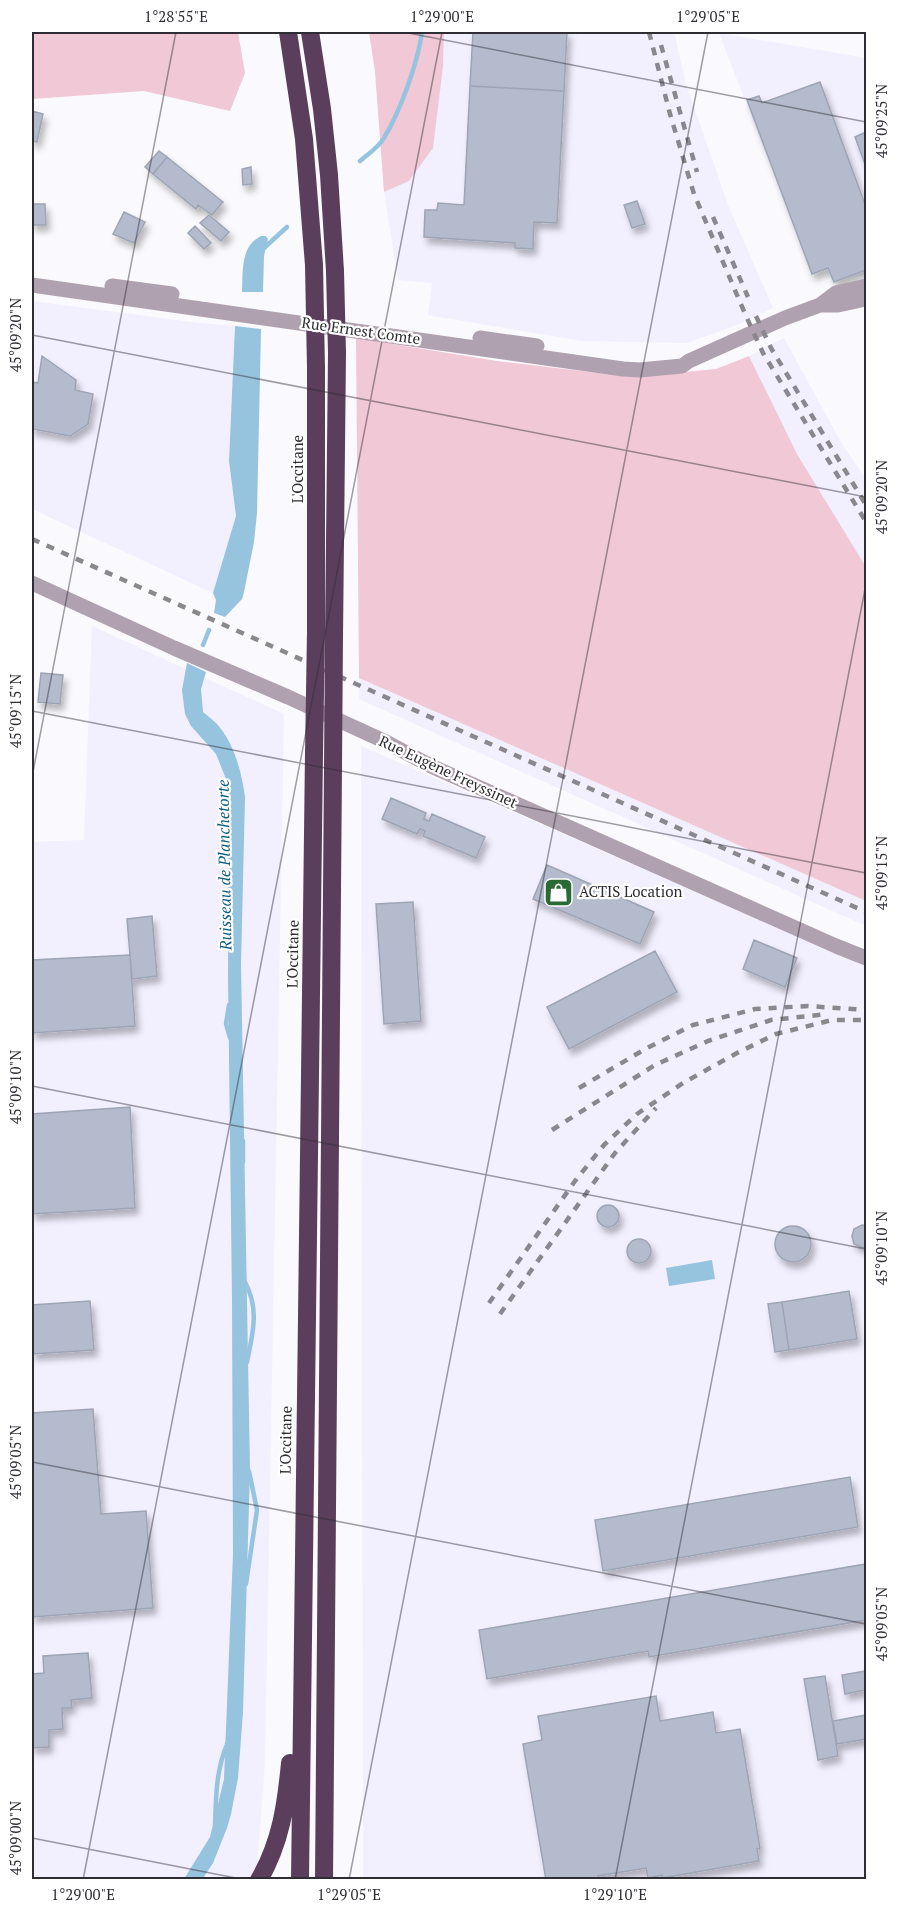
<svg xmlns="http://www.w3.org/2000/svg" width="898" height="1911" font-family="'PT Serif',serif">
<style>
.built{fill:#f2efff}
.green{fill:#f0c8d6}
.water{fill:#96c3de}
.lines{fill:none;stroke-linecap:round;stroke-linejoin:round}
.stream{stroke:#96c3de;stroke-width:4.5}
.building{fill:#b3bbcd;stroke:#9da5b5;stroke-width:1.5;filter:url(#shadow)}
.minor{stroke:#b0a1b0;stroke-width:15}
.highway{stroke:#5b3e5c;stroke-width:18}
.rail{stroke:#8a888e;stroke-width:4.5;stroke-dasharray:8 8;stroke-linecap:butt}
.highway-bridge{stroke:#5b3e5c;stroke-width:18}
.ticks{fill:none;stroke:#2f2d34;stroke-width:1.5;stroke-opacity:0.45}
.labels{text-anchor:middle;stroke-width:4.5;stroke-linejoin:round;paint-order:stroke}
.street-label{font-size:15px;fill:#2f2d34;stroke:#fff}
.poi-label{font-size:15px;fill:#2f2d34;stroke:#fff;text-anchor:start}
.water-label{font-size:16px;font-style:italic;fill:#105d82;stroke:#fff}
.neatline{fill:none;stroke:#2f2d34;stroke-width:2}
.ticks-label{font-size:15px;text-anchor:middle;fill:#2f2d34}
</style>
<defs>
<filter id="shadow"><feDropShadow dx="3.5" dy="6" stdDeviation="3" flood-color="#0004"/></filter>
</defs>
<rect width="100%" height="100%" fill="#faf9fd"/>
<path class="built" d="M444 32H674L686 84 728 205 773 308 735 326 686 343 582 341 428 315 432 283 398 280 384 192 409 181 443 66Z
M719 33 866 58V274L834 282 828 268 812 274Z
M32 301 199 323 235 326 229 461 236 516 213 593 32 509Z
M784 338 842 444 866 479V567L797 454 749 356Z
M92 626 284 714 265 1761 256 1879H32V842L84 840Z
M359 678 866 901V926L359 699Z
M361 746 866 966V1879H363Z"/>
<path class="green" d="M32 32H238L245 73 230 111 144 91 32 99Z
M369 32H444L443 66 433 148 409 181 384 192 375 72Z
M356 338 497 361 632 377 716 369 749 356 797 454 866 567V901L359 678Z"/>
<path class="water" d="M261 236H266L268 239 264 256 263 292H242C243 273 240 246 261 236Z
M235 326 261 329 257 513 254 542 244 592 242 599 225 617 214 613 216 600 213 593 236 516 229 461Z
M187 663 206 672 201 689 203 712C209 717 216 722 221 729 235 747 242 774 245 797L241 964 250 1470 243 1712 238 1778 231 1814 227 1828 213 1863 202 1880 184 1879 210 1837 224 1779 233 1554 232 1299 228 976 229 810 226 779 216 754 191 726 185 714 182 690Z
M712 1260 715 1279 669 1286 666 1268Z"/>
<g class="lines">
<path class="stream" d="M360 161C368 154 379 147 384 138 400 112 418 62 422 32
M264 248 287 227
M203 645 209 630
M229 1005 226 1024 230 1038
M243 1141V1162
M244 1280C260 1309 253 1332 247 1362
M246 1584 257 1510 249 1471
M215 1825C216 1796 216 1769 228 1742"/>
</g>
<path class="building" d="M473 32H567L564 91 470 86Z
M820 82 866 207V270L834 282 828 268 812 274 747 100 759 96 762 103Z
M470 86 564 91 557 223 534 222 533 249 515 248V243L424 237 425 210H437L438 203 464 205Z
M32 111 43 114 37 142 32 141Z
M866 132V167L855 137Z
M159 151 167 157 153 174 145 167Z
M167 157 223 202 212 215 198 205 196 209 153 174Z
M251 167 252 184 243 185 242 169Z
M637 201 645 224 632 228 624 205Z
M32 204H45L46 225H32Z
M124 212 145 222 134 243 113 234Z
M209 215 229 232 221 241 200 223Z
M195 226 211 243 204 249 188 233Z
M42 356 76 380 75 390 93 394 88 424 70 436 32 429V382L38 383Z
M41 673 63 675 60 704 38 702Z
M391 798 426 813 424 819 429 821 432 814 485 837 476 858 423 836 425 831 420 829 417 834 382 819Z
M547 865 654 912 640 944 533 899Z
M413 902 421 1021 384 1024 376 904Z
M152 916 157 976 132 979 127 919Z
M754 940 797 958 785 987 743 969Z
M655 951 677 992 569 1049 547 1007Z
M130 955 135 1026 32 1033V960Z
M130 1107 135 1208 32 1214V1114Z
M597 1216a11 11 0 1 1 22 0a11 11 0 1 1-22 0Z
M862 1225 866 1226V1248H864L854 1244 852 1236 854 1229Z
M775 1244a18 18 0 1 1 36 0a18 18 0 1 1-36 0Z
M627 1251a12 12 0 1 1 24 0a12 12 0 1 1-24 0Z
M849 1291 857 1339 789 1350 782 1302Z
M90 1301 94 1350 32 1354V1305Z
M782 1302 789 1350 775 1352 768 1304Z
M93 1409 101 1514 146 1511 153 1608 32 1617V1413Z
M850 1477 858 1527 603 1571 595 1520Z
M866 1564V1620L649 1657 648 1651 487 1679 479 1630Z
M88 1653 92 1698 71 1700 72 1708H62L63 1729 49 1730V1747L32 1748V1674L44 1673 43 1656Z
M866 1671V1690L845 1694 842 1675Z
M825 1676 838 1756 818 1760 804 1679Z
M656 1696 660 1721 713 1712 716 1733 740 1729 760 1848 757 1849 759 1861 662 1878V1875L648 1878 646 1868 598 1876V1880H546L523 1744 542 1740 538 1716Z
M866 1715V1739L837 1744 833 1721Z"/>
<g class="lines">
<path class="minor" d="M32 285 623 369 640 370 682 366 689 361 785 318 820 305 836 293 866 286
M112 286 172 294
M820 305H838L866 299
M480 338 537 346
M32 583 174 648 288 697 386 742 433 767 836 946 866 958"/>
<path class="highway" d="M288 32 304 139 314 265
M310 32 322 109 329 175 335 271
M316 631V369
M334 636 337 353
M259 1880C281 1842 286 1805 290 1763
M300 1880 314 753
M324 1880 333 767"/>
<path class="rail" d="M649 32 670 114 694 194 746 316 763 353 866 522
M661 45 697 172
M713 217 748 297
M756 316 771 348 866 505
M32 539 866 912
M579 1088 647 1048 693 1025 755 1009 808 1006 866 1010
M552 1130 655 1065 708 1041 771 1020 828 1014
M489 1303 575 1181 604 1145 637 1114 683 1083 737 1053 776 1034 832 1020H866
M500 1314 615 1153 656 1108"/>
<path class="highway-bridge" d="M314 265 316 369
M335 271 337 353
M314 753 316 631
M333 767 334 636"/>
</g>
<path class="ticks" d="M403 32 866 122M32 335 866 497M32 711 866 873M32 777 176 32M32 1086 866 1249M32 1462 866 1624M32 1838 246 1880M83 1880 442 32M349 1880 708 32M615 1880 866 584"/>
<defs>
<symbol id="shop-square" viewBox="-11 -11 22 22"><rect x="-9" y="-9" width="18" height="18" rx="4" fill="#2a6b35" stroke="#fff"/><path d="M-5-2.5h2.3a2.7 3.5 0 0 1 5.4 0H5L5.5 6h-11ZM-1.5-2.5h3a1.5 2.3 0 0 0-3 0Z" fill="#fff"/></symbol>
</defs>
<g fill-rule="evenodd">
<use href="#shop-square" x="542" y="876" width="33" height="33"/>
</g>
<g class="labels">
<g class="street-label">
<text transform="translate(361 331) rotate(8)" y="5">Rue Ernest Comte</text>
<text transform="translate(298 469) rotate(-90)" y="5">L'Occitane</text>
<text transform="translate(448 772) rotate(25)" y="5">Rue Eugène Freyssinet</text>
<text transform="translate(293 954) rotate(-89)" y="5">L'Occitane</text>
<text transform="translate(286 1440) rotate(-89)" y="5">L'Occitane</text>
</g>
<g class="poi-label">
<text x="579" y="897">ACTIS Location</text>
</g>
<g class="water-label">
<text transform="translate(224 865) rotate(-91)" y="6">Ruisseau de Planchetorte</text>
</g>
</g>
<rect width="898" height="1911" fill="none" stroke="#ffffff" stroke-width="66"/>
<rect x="33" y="33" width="832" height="1845" class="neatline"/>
<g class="ticks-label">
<text x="176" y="22">1°28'55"E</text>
<text x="442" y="22">1°29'00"E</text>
<text x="708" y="22">1°29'05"E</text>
<text transform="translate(882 121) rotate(-90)" y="5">45°09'25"N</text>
<text transform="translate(16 335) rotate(-90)" y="5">45°09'20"N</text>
<text transform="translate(882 497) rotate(-90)" y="5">45°09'20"N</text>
<text transform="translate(16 711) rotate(-90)" y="5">45°09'15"N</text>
<text transform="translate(882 873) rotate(-90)" y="5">45°09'15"N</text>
<text transform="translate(16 1087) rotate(-90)" y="5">45°09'10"N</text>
<text transform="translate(882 1248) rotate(-90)" y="5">45°09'10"N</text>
<text transform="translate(16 1462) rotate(-90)" y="5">45°09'05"N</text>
<text transform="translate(882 1624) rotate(-90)" y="5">45°09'05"N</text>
<text transform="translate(16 1838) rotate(-90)" y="5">45°09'00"N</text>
<text x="83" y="1900">1°29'00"E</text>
<text x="349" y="1900">1°29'05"E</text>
<text x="615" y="1900">1°29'10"E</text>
</g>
</svg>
